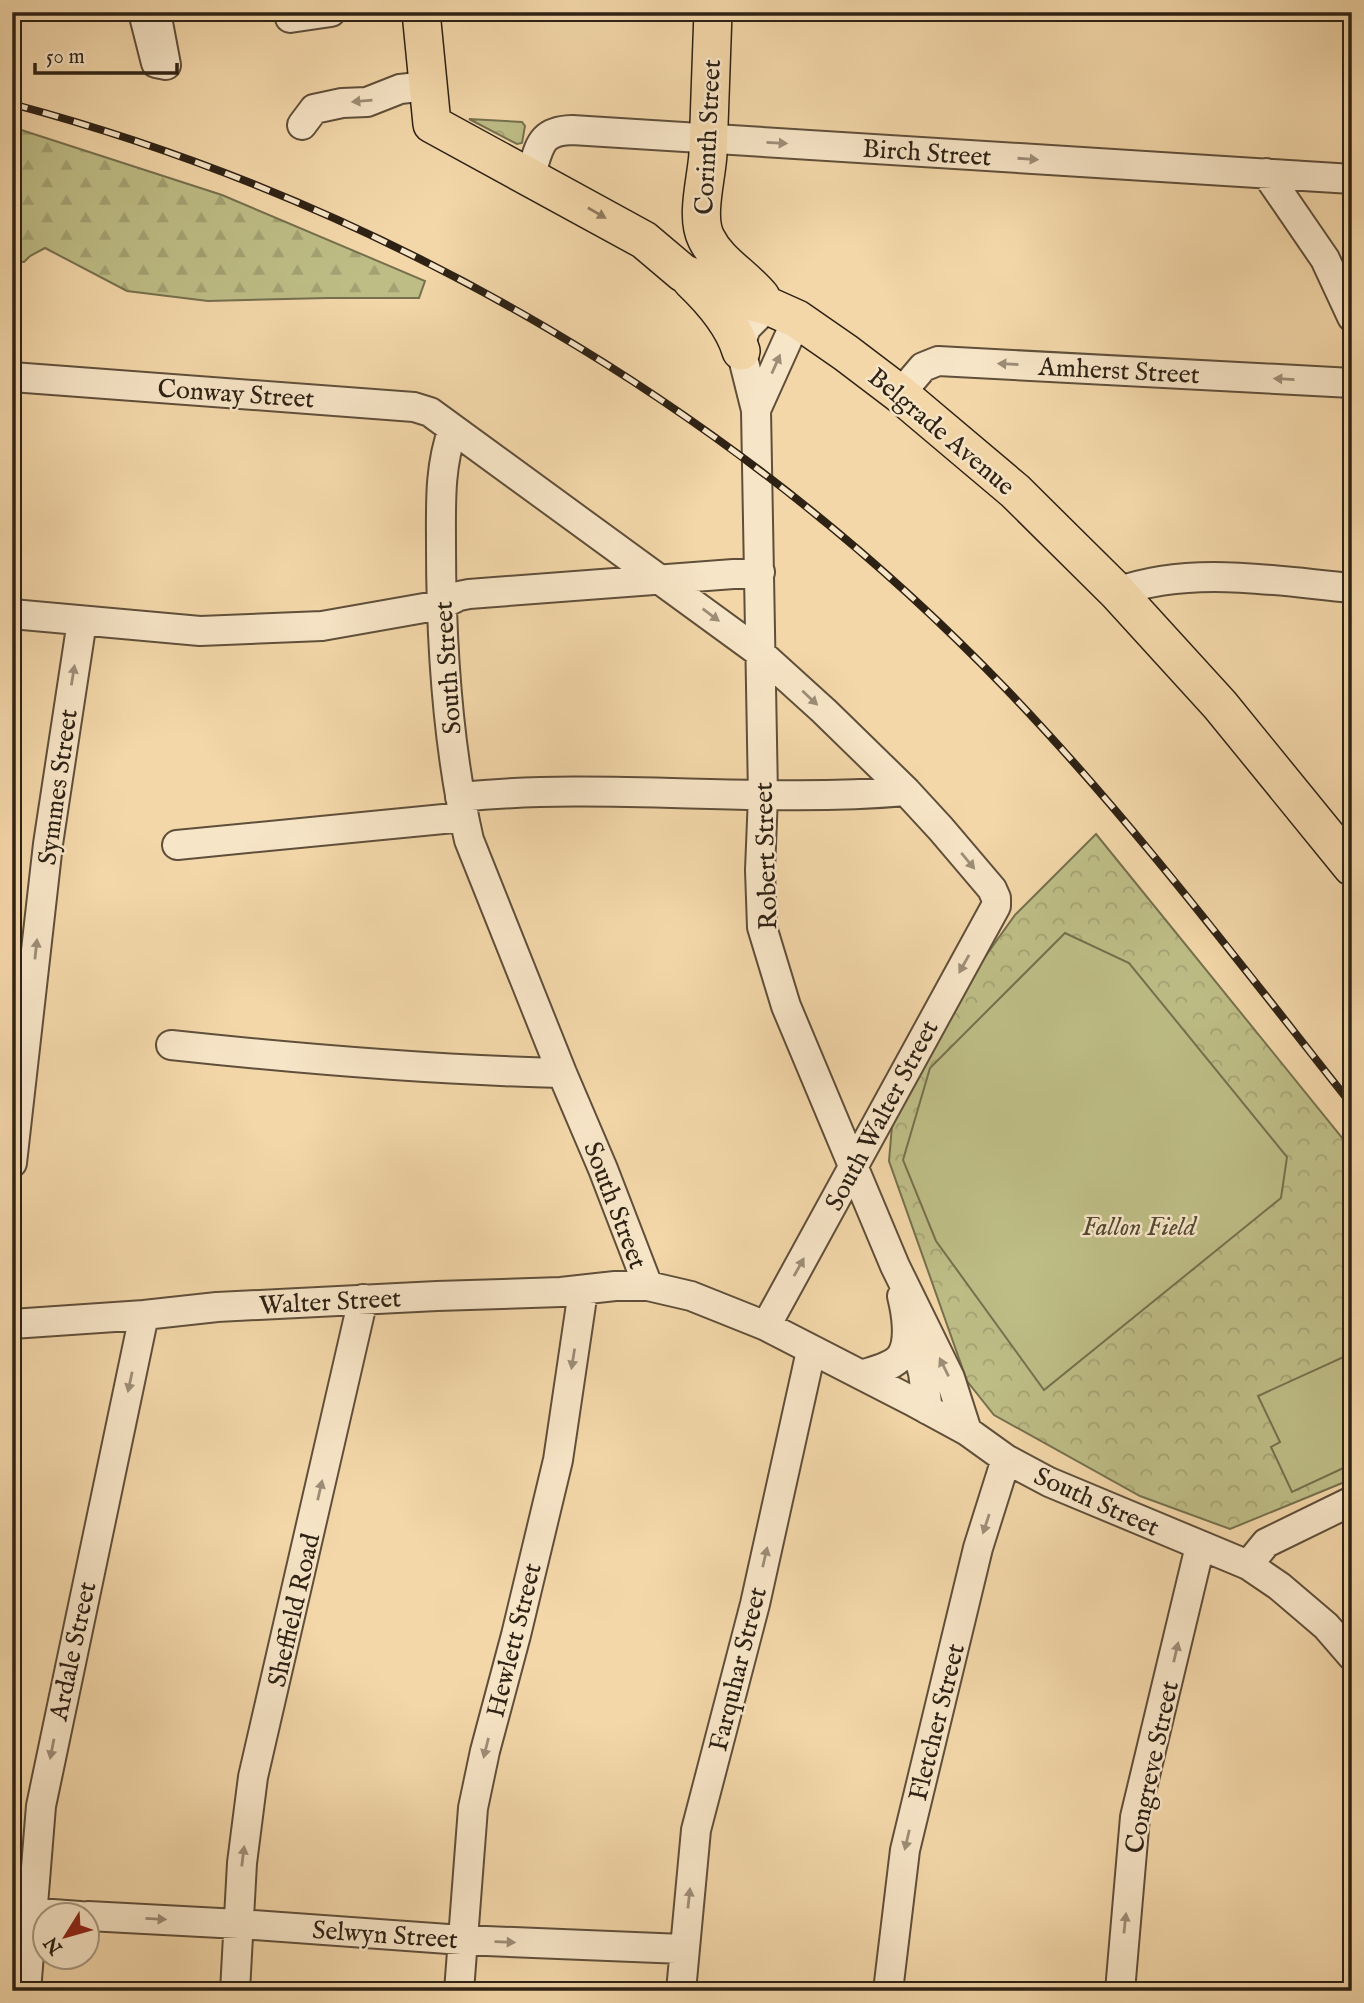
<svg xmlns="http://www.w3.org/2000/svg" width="1364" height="2003" font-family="'IM FELL English',serif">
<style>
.forest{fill:url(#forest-firs);stroke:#76704e;stroke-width:2}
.park{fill:url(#park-crowns);stroke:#76704e;stroke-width:2}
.pitch{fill:#bebd86;stroke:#76704e;stroke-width:2}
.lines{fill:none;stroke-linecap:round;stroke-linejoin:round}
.minor-casing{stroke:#5f4f3a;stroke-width:32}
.major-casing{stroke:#2e2215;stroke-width:40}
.minor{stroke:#f7e5c7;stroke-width:28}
.major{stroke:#f3d7a9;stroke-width:37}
.rail-casing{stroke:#2e2215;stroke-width:8}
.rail{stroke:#f7e5c7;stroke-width:5;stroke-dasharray:16;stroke-linecap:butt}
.oneway{fill:#9d8d77}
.oneway2{fill:#907c5f}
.labels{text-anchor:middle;stroke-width:5;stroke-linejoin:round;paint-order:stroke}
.street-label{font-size:26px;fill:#2e2215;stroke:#f7e5c7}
.park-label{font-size:26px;font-style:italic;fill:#524931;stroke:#f7e5c7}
</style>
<defs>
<pattern id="forest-firs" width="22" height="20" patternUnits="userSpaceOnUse" patternTransform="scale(1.75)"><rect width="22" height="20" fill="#bebd86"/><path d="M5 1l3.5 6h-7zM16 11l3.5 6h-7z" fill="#a4a273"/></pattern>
<pattern id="park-crowns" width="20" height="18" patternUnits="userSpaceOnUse" patternTransform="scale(1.75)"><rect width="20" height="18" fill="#bebd86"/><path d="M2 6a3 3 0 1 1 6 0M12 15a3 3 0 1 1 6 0" fill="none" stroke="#a4a273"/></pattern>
</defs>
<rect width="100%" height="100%" fill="#f3d7a9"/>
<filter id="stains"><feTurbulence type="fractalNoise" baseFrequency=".00286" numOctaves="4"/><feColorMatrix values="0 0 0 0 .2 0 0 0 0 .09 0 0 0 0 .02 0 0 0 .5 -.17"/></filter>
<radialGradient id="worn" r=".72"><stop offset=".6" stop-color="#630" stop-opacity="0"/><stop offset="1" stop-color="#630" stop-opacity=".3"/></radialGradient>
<path class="forest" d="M12 127 222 195 425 281 419 298H327L208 301 127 291 45 248 30 256 24 262 12 261Z"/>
<path class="park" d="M469 119 522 122 525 126 522 143 517 144Z
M1096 834 1352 1150V1479L1230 1529 1140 1496 994 1415 967 1381 889 1161 895 1090 949 1007 1015 915Z"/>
<path class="pitch" d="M1065 933 1129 963 1287 1157 1281 1198 1044 1390 936 1241 903 1160 930 1068Z
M1350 1354 1352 1358V1464L1292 1492 1271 1447 1280 1442 1258 1396Z"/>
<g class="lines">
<defs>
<path id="minor" d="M143 12 156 63 166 65 156 12
M290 18 331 12
M302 125 314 109 342 103 367 102 400 89 427 86
M1266 173 1325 259 1352 317
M530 176C540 148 538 131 572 130L1352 179
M768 306 746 328 740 346 756 410 763 796 760 870 762 927 786 1006 895 1266 950 1378 967 1431
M12 377 414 407 430 412 759 652 824 711 906 791 941 829 992 889 996 898V906L766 1326
M900 394 923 367 938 361 1352 383
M756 410 797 319
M453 429C439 467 441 506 441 546 441 644 447 744 469 840L562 1073 603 1169 648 1286
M1117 592C1191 565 1275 581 1352 588
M12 614 200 631 322 626 441 605 459 596 469 594 760 572
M460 797C608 782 757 804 906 791
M177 845 464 817
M171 1045C301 1059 431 1070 562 1073
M12 1163 48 844 82 621
M12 1324 144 1315 217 1307 437 1296 561 1292 615 1286H648L691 1296 766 1326 910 1400 967 1431 1006 1459 1049 1482 1248 1565 1279 1586 1326 1626 1352 1656
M910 1325 923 1373 928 1410
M861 1375C873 1371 893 1367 901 1356 911 1341 906 1312 902 1296
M1248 1565 1266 1543 1352 1501
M12 1911 80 1916
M88 1916 239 1924 462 1940 683 1949
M26 1991 41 1806 144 1315
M235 1991 242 1863 253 1777 363 1299
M459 1991 473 1808 485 1751 516 1635 558 1460 583 1291
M681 1991 696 1830 755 1604 811 1351
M888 1991 905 1850 978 1548 1006 1459
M1120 1991 1135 1817 1200 1546"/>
<path id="major" d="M421 12 432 124 644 240 683 273 745 300 768 306 797 319 846 353 900 394 1015 491 1117 592 1220 705 1352 867
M713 12C711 59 710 106 708 153 707 177 695 216 706 238 718 263 744 276 761 297
M691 280C712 300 733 324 741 351"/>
</defs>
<use href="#minor" class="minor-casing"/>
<use href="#major" class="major-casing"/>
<use href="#minor" class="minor"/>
<use href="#major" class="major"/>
<defs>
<path id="rail" d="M12 104C388 204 737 410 1006 689 1131 819 1240 964 1352 1105"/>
</defs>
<use href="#rail" class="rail-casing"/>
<use href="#rail" class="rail"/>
</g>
<defs><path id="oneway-solid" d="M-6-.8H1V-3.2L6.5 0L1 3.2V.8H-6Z" transform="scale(1.75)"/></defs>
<g class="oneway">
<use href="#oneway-solid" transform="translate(362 101) rotate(175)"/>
<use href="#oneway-solid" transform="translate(777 143) rotate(3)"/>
<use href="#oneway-solid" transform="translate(1028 159) rotate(4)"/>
<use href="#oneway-solid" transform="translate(776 364) rotate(-66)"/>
<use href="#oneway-solid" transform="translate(1008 364) rotate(-177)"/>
<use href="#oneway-solid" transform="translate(1284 379) rotate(-177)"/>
<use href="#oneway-solid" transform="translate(711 615) rotate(37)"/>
<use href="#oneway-solid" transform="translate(73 675) rotate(-81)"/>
<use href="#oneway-solid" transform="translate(810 698) rotate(43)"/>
<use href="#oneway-solid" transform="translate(968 861) rotate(50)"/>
<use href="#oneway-solid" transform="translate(36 949) rotate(-84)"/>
<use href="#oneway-solid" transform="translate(964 964) rotate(119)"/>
<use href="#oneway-solid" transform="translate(799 1267) rotate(-61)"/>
<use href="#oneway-solid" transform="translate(573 1359) rotate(99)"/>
<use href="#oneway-solid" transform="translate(944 1367) rotate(-116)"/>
<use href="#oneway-solid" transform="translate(130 1382) rotate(102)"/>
<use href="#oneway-solid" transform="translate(320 1490) rotate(-77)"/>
<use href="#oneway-solid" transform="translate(986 1524) rotate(108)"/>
<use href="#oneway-solid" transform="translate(765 1557) rotate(-77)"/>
<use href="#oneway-solid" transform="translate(1176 1652) rotate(-77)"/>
<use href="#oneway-solid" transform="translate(486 1748) rotate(104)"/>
<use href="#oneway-solid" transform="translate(52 1749) rotate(101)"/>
<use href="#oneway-solid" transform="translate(907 1840) rotate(103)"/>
<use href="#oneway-solid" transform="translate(243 1856) rotate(-83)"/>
<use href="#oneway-solid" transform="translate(689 1898) rotate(-84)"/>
<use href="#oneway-solid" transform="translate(156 1919) rotate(3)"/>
<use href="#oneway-solid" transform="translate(1125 1923) rotate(-84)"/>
<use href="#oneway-solid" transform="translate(505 1942) rotate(2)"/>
</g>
<use class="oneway2" href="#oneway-solid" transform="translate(597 213) rotate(30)"/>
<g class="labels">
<g class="street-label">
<text transform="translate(707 137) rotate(-87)" y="9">Corinth Street</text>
<text transform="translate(927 152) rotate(4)" y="9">Birch Street</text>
<text transform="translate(1119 370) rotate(3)" y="9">Amherst Street</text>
<text transform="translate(236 393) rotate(4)" y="9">Conway Street</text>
<text transform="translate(942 431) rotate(40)" y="9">Belgrade Avenue</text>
<text transform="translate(447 668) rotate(-94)" y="9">South Street</text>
<text transform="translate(57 787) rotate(-82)" y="9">Symmes Street</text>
<text transform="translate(765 856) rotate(-92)" y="9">Robert Street</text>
<text transform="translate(881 1115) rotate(-62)" y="9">South Walter Street</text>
<text transform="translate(616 1205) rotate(69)" y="9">South Street</text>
<text transform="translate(330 1301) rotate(-3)" y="9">Walter Street</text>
<text transform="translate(1097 1501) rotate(24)" y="9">South Street</text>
<text transform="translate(293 1610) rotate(-77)" y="9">Sheffield Road</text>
<text transform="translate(513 1640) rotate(-76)" y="9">Hewlett Street</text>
<text transform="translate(72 1651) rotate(-78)" y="9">Ardale Street</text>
<text transform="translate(737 1669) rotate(-76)" y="9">Farquhar Street</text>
<text transform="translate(936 1722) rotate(-76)" y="9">Fletcher Street</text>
<text transform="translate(1151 1767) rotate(-78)" y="9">Congreve Street</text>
<text transform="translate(385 1934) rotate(4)" y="9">Selwyn Street</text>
</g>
<g class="park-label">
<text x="1139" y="1235">Fallon Field</text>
</g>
</g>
<rect width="1364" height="2003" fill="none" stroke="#f3d7a9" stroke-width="42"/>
<rect x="14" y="14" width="1336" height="1975" fill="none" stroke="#2e2215" stroke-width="3.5"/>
<rect x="21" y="21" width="1322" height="1961" fill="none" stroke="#2e2215" stroke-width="2"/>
<g transform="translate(66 1936) rotate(233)"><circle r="33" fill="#f7e5c7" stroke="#a79780" stroke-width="2"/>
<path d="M0-5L12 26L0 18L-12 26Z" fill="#8f2418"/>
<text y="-10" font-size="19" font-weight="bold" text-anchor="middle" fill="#2e2215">N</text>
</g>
<path d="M35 63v10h142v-10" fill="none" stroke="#2e2215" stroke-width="3.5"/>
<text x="46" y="63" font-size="21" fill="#2e2215" stroke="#f7e5c7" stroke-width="5" paint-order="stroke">50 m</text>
<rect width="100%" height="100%" filter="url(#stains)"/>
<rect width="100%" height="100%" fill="url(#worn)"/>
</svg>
